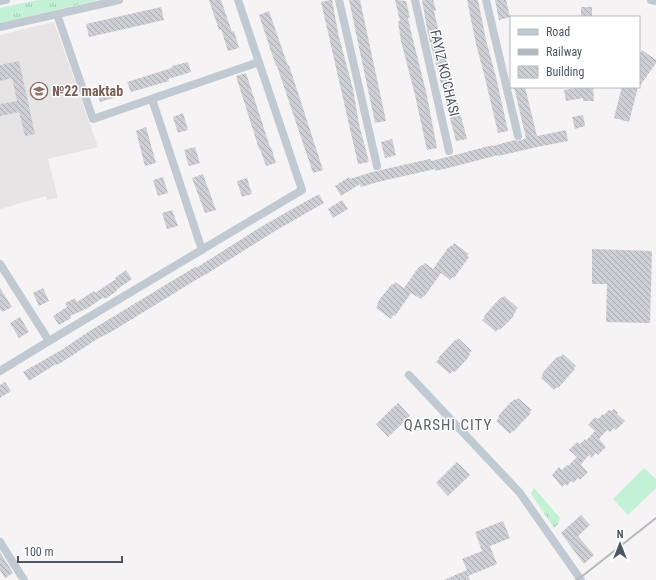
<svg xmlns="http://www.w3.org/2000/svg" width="656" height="580" font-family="'Roboto Condensed',sans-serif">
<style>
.education{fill:#e6e4e5}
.grass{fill:url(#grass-tufts)}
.pitch{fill:#c3f1d5}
.building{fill:url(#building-back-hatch)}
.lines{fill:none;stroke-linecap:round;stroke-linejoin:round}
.street{stroke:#c1cad2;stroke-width:8}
.rail{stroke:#b5b8bd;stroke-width:2}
.labels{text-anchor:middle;stroke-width:3;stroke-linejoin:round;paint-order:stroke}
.street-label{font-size:14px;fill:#4a5661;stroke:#fff}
.education-label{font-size:14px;font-weight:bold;fill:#785e54;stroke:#fff;text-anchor:start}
.neighbourhood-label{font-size:15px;letter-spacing:1px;fill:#5f6368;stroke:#fff}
</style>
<defs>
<pattern id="grass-tufts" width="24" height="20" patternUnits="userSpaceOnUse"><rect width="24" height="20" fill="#c3f1d5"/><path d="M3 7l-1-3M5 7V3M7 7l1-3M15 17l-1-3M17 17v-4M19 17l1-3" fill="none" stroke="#a0c6b0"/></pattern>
<pattern id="building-back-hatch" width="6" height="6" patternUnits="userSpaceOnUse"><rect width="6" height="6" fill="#cdcfd5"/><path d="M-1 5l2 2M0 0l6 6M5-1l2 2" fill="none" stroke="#a8abb0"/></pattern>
</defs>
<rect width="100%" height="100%" fill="#f5f3f3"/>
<path class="education" d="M54 22 98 147 48 159 58 198 47 200 46 196 0 209V35Z"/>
<path class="grass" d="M37 0H98L0 23V8Z
M534 488 560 518 558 524 554 528 531 494Z"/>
<path class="pitch" d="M644 468 656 479V488L628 515 613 499Z"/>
<path class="building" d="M209 0H221L232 32 234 31 239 48 228 51 221 29 219 30Z
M330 0H332L339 37 353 89 359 124 369 162 358 164 321 2Z
M349 0H360L386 121 375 123Z
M395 0 406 1 410 18H408L412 36 426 91 437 148 427 150 415 95 401 41 398 22 400 21Z
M422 0H433L436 10 434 11 439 33 467 139 456 141 428 34Z
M467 0H478L486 40 496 77 508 131 498 133 485 78 476 44Z
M495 0H506L510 17 499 20Z
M161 7 164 20 89 37 86 24Z
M581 7H592V17H581Z
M269 11 288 66 289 65 323 170 313 173 277 66H276L259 15Z
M642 50 656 60V63L639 87V55Z
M19 61 35 134 25 136 19 112 0 116V104L17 101 12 78 0 81V65Z
M188 62 191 72 168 79 169 81 131 92 127 82 172 68V66Z
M246 73 270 147H271L276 163 266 166 260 149H259L236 76Z
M114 87 117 97 100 102 97 92Z
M514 87H525L537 136 566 130 568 141 537 147 498 156V155L452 167 435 171V169L378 182 361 187 360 184 341 196 335 186 349 177 350 179 372 172 430 159 431 161 451 156 493 145V146L515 140 519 141 526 138Z
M579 87H593L594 101H583V98L566 101 564 90Z
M622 87H638L629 122 614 118Z
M183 113 188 130 178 133 173 117Z
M583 115 585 126 575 129 572 117Z
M146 127 156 163 145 166 136 131Z
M392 139 396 155 385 158 381 142Z
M195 147 200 163 189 166 184 150Z
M203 174 216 210 205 213 192 178Z
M163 177 168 193 158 196 153 180Z
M247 178 252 194 242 197 237 181Z
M319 194 324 203 275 231 205 275H204L111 332 97 339 70 357 57 365 56 364 29 381 23 372 63 349 88 332 195 267 196 268 264 225Z
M342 200 348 209 333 218 328 209Z
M172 210 178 226 167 229 162 213Z
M454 243 469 254 467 256 469 257 454 278 453 277 450 280 441 273 424 297 423 296 421 299 411 293 395 316 393 315 391 319 376 308 378 305 377 304 379 300 392 284 393 285 395 282 404 288 418 268 421 265 422 266 425 263 433 269 448 248 451 246H452Z
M592 249 652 251 650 323 606 322 607 284H592Z
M126 270 132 279 116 290 117 291 105 299 104 297 88 308 70 316 71 318 59 325 53 316 67 307 65 303 75 298 77 302 94 291 95 293 116 279 115 278Z
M0 288 12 307 2 312 0 309Z
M43 288 49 301 39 306 33 293Z
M504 296 518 308 515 311 516 312 513 315 514 316 503 327 499 330 498 329 496 332 482 320 485 317 484 316 501 297 502 298Z
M20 317 29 332 19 338 10 323Z
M458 338 472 351 469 353 470 354 468 358 457 370 454 372 452 371 450 374 436 362 439 359 438 358 455 340 456 341Z
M563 354 576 366 574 368 575 369 558 388 557 387 554 390 541 378 543 375 542 374 545 370 556 358 559 356 560 357Z
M5 382 11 391 0 398V385Z
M518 398 532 410 529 412 531 413 513 432 512 431 510 434 496 421 499 418 498 417 500 414 511 402 515 399 516 400Z
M398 403 410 416 388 437 376 424Z
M614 409 618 413 617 414 625 421 616 430 614 428 610 432 607 430 599 439 606 447 598 455 596 453 591 458 589 455 582 463 581 465 588 472 580 480 578 478 574 483 571 481 567 486 565 484 562 487 552 475 559 467 562 470 567 465 568 466 577 457 569 450 577 442 580 444 585 439 586 441 595 431 588 425 595 417 598 419 603 414 604 415 609 410 611 411Z
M457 462 470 475 448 496 436 483Z
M581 515 590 525 578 536 594 555 584 564 561 533Z
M503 521 510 538 490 546 497 564 468 576 470 580H444L467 570 462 559 482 551 475 532Z
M0 552 13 573 5 578 0 570Z"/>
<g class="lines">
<path class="street" d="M339 0 377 166
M415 0 449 151
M486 0 518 136
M651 0 656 1
M0 1 6 0
M57 14 93 119 259 62
M0 27 119 0
M152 99 202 250
M0 264 49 341
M0 371 49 341 302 190 238 0
M409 375 520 493 581 580
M0 542 24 580"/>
<path class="rail" d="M576 580 585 574 656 518"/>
</g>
<defs>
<symbol id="school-ring" viewBox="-11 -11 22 22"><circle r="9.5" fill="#fff" stroke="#8d6e63" stroke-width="1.5"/><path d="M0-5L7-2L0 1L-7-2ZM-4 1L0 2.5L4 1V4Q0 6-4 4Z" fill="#8d6e63"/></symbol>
</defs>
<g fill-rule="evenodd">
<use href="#school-ring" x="29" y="81" width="20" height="20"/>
</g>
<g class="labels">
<g class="street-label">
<text transform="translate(445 73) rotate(77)" y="5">FAYIZ KO'CHASI</text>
</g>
<g class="education-label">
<text x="52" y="96">№22 maktab</text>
</g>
<g class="neighbourhood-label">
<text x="448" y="430">QARSHI CITY</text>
</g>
</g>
<rect x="510" y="16" width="130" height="72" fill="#ffffff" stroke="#b7bbc0"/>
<rect x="518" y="29" width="20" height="6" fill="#c1cad2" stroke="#b7bbc0"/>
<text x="546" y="36" font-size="12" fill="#4a5661">Road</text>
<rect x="518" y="49" width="20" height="6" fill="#b5b8bd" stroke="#b7bbc0"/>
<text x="546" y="56" font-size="12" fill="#4a5661">Railway</text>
<rect x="518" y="66" width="20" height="12" fill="url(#building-back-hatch)" stroke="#b7bbc0"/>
<text x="546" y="76" font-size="12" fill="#4a5661">Building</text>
<g transform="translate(620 544)" stroke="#ffffff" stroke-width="3" paint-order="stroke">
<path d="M0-3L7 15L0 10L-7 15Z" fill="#4a5661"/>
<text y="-6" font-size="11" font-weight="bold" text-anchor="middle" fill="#4a5661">N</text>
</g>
<path d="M18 556v6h104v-6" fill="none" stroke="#4a5661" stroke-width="2"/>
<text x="24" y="556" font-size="12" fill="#4a5661" stroke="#ffffff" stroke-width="3" paint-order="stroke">100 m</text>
</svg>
